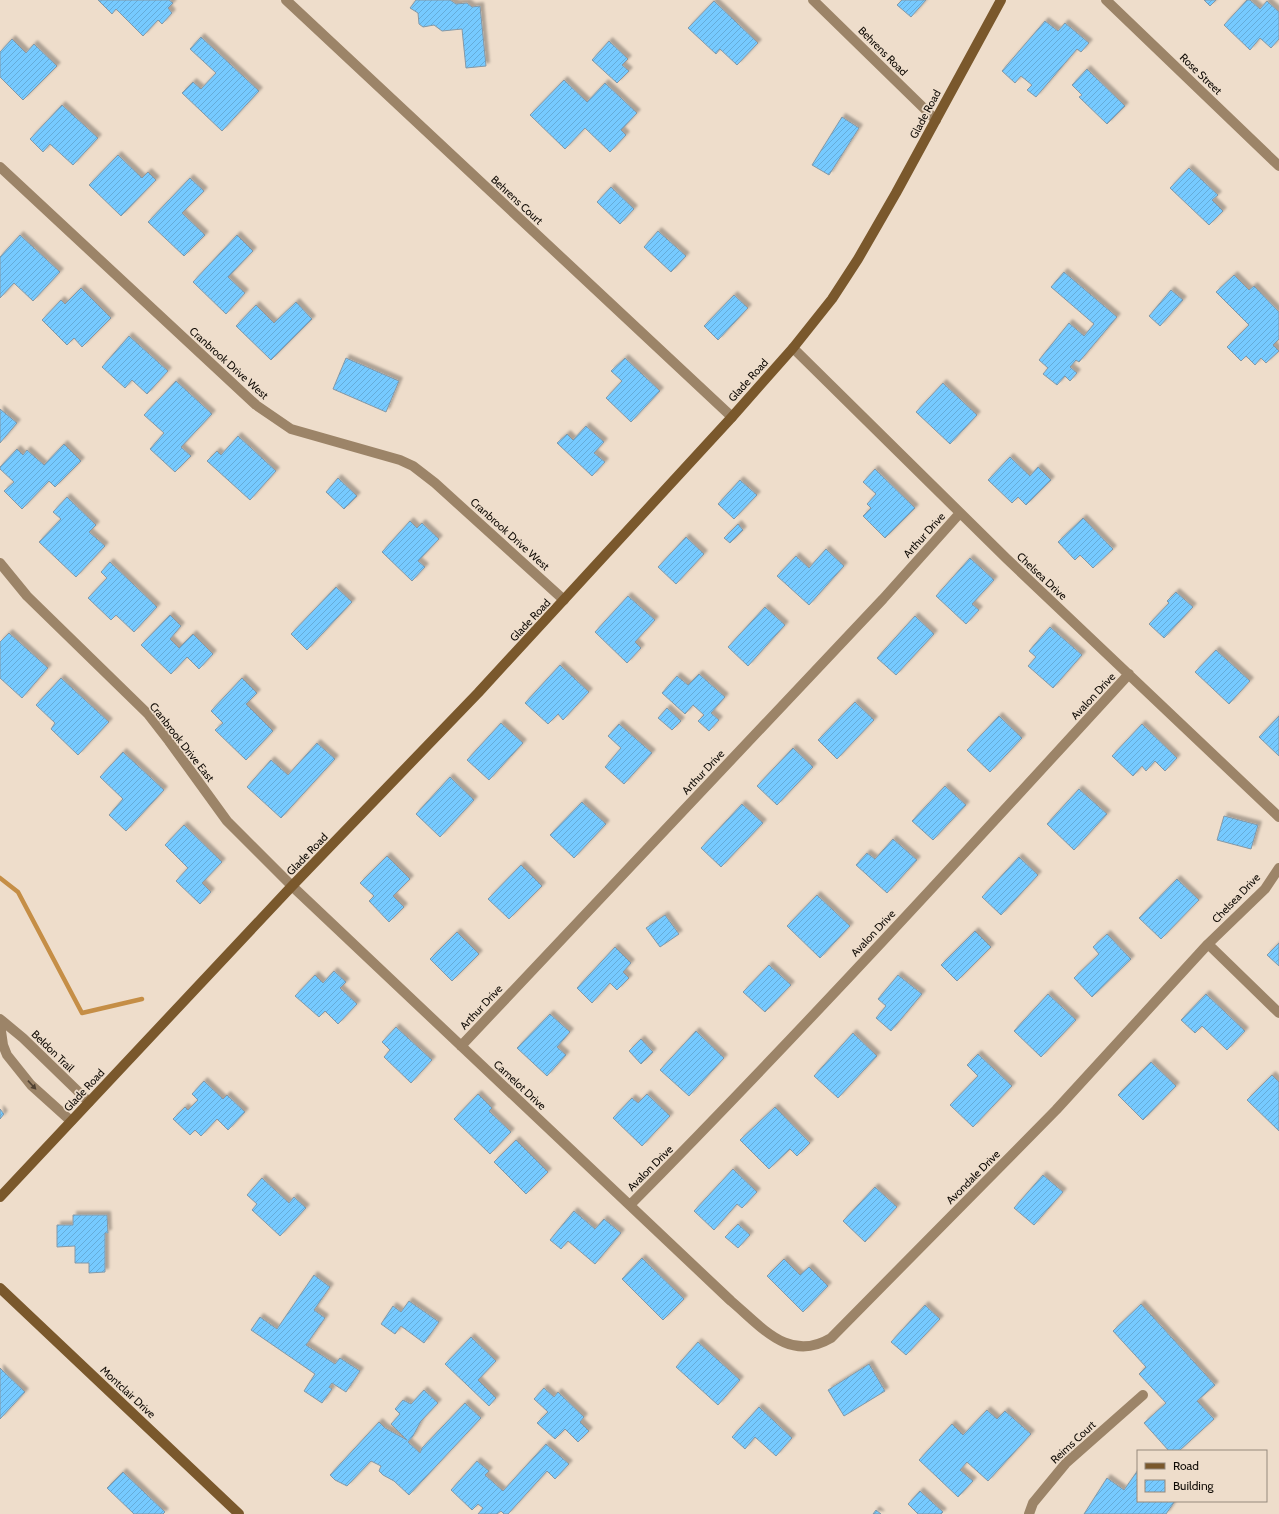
<svg xmlns="http://www.w3.org/2000/svg" width="1279" height="1514" font-family="Cabin,sans-serif">
<style>
.lines{fill:none;stroke-linecap:round;stroke-linejoin:round}
.stream{stroke:#c58e46;stroke-width:4.5}
.building{fill:url(#building-hatch);stroke:#8498a6;filter:url(#shadow)}
.street{stroke:#9c8468;stroke-width:10}
.secondary{stroke:#7a582c;stroke-width:10}
.oneway{fill:#4f4132}
.labels{text-anchor:middle;stroke-width:3.5;stroke-linejoin:round;paint-order:stroke}
.street-label{font-size:11px;fill:#100b05;stroke:#eeddcb}
</style>
<defs>
<pattern id="building-hatch" width="6" height="6" patternUnits="userSpaceOnUse"><rect width="6" height="6" fill="#76caff"/><path d="M-1 1l2-2M0 6l6-6M5 7l2-2" fill="none" stroke="#65acd9"/></pattern>
<filter id="shadow"><feDropShadow dx="3.5" dy="-3.5" stdDeviation="1" flood-color="#0004"/></filter>
</defs>
<rect width="100%" height="100%" fill="#eeddcb"/>
<g class="lines">
<path class="stream" d="M0 878 18 892 82 1013 142 999"/>
</g>
<path class="building" d="M98 0H169L173 3 168 8 172 13 162 24 158 20 143 36 116 9 112 14Z
M416 0H450L456 4 467 3 472 7 480 6 486 66 466 68 462 29 442 31 434 25 423 27 419 24 418 13 410 8Z
M902 0H926L911 17 897 5Z
M1204 0H1216L1210 6Z
M1247 0H1250L1260 9 1267 1 1279 12V39L1271 48 1260 38 1250 50 1224 25Z
M714 1 758 43 737 65 720 49 716 54 688 28Z
M1045 21 1058 31 1065 23 1089 43 1081 52 1077 49 1036 97 1027 90 1032 85 1021 76 1015 83 1002 71Z
M201 37 259 91 222 131 182 93 193 82 201 89 216 73 190 49Z
M12 39 26 53 34 44 57 66 23 100 0 77V52Z
M609 41 628 59 622 65 629 71 617 83 592 60Z
M1087 69 1125 106 1107 124 1079 97 1082 95 1072 85Z
M564 80 587 102 605 83 637 113 621 130 626 135 610 152 585 128 565 149 530 115Z
M62 105 98 138 73 165 50 144 43 152 30 139Z
M842 117 859 128 829 175 812 165Z
M118 155 142 178 148 172 156 180 121 216 89 185Z
M1189 168 1218 195 1212 200 1223 211 1209 225 1170 188Z
M190 178 204 191 182 213 205 235 184 256 148 222Z
M611 187 634 209 620 224 597 202Z
M658 231 686 256 671 272 644 247Z
M20 235 60 272 33 301 14 283 0 298V257Z
M237 235 253 251 228 277 245 293 226 314 193 282Z
M1064 272 1117 317 1079 362 1076 360 1070 367 1077 373 1070 381 1065 376 1057 385 1043 374 1048 368 1039 360 1069 323 1084 336 1094 324 1051 287Z
M1234 275 1249 290 1254 286 1279 312V339L1273 345 1279 351 1266 363 1261 358 1255 365 1246 356 1241 361 1227 347 1249 325 1216 292Z
M81 288 111 318 82 347 74 338 67 345 42 320 61 300 65 304Z
M1171 290 1183 300 1160 326 1149 316Z
M734 295 748 308 718 340 704 326Z
M296 302 312 319 271 360 236 326 256 305 274 323Z
M129 336 168 371 147 394 132 380 125 388 102 367Z
M346 358 399 381 386 412 333 389Z
M625 358 660 391 631 422 606 398 622 381 611 371Z
M176 381 212 414 181 447 191 456 175 472 150 449 164 433 144 415Z
M943 383 977 415 950 444 916 412Z
M0 409 17 423 0 443Z
M586 426 604 442 594 453 605 462 592 476 557 443 567 434 573 440Z
M238 436 276 471 250 500 207 461 217 451 221 455Z
M64 444 81 461 55 487 49 481 22 509 4 491 14 482 0 469V467L17 449 23 455 27 450 44 465Z
M1010 457 1030 476 1038 467 1051 480 1026 505 1018 497 1012 503 988 480Z
M875 469 915 508 885 538 863 516 871 508 867 504 876 494 863 482Z
M338 478 357 496 344 509 326 492Z
M740 480 757 495 734 519 718 504Z
M67 497 96 525 89 532 105 546 76 577 39 542 61 519 53 512Z
M1083 518 1113 549 1093 568 1080 555 1075 560 1058 542Z
M410 521 417 528 422 523 439 539 418 561 425 567 412 581 382 552Z
M738 524 743 530 730 543 724 538Z
M686 537 704 554 676 584 658 567Z
M826 549 844 566 809 605 777 576 796 556 809 568Z
M970 558 994 580 972 604 979 610 966 624 936 596Z
M110 562 157 607 134 632 116 615 111 620 88 598 107 578 101 572Z
M336 587 352 602 307 650 291 634Z
M1176 592 1193 607 1164 638 1149 624 1169 603 1167 601Z
M628 596 655 620 635 642 641 648 627 663 595 632Z
M765 607 785 625 748 666 728 647Z
M170 615 181 626 170 639 179 648 193 634 213 654 199 669 187 657 171 674 141 645Z
M915 616 934 634 896 675 877 658Z
M1050 627 1082 655 1053 688 1028 666 1036 657 1029 651Z
M9 633 48 668 22 698 0 678V642Z
M1216 650 1250 681 1229 704 1195 672Z
M560 665 589 692 563 720 558 714 548 724 525 703Z
M699 674 725 697 711 713 719 720 709 731 698 721 704 715 693 705 685 714 662 693 677 676 688 685Z
M61 678 109 722 78 755 51 729 55 723 36 705Z
M242 678 257 693 246 704 273 731 246 760 215 730 223 723 211 711Z
M855 702 874 720 837 759 818 740Z
M667 708 681 721 672 730 658 718Z
M999 716 1022 738 990 772 967 750Z
M1279 716V756L1259 737Z
M501 723 523 743 489 780 467 760Z
M619 724 652 753 624 784 605 767 621 748 608 736Z
M1142 724 1177 758 1165 771 1155 761 1146 771 1142 766 1133 776 1112 756Z
M317 743 335 759 281 818 247 787 271 760 288 775Z
M793 748 813 767 777 805 757 786Z
M123 752 164 790 126 831 109 815 123 799 100 777Z
M450 777 474 800 440 837 416 814Z
M945 786 966 805 933 840 912 821Z
M1079 789 1107 814 1074 850 1047 824Z
M582 802 606 824 574 858 550 835Z
M742 804 763 823 721 867 701 848Z
M1224 816 1258 825 1251 849 1217 840Z
M184 825 222 862 202 883 211 892 200 904 176 881 188 868 165 845Z
M893 839 917 860 887 893 856 865 867 853 875 859Z
M387 856 410 879 393 896 404 907 389 922 369 901 374 896 360 883Z
M1019 857 1038 875 1001 915 982 897Z
M521 865 542 886 509 919 488 899Z
M1177 879 1199 900 1161 939 1139 918Z
M817 895 850 926 820 958 787 926Z
M665 915 679 934 660 947 646 928Z
M975 931 991 947 957 981 941 965Z
M457 932 479 954 452 981 430 959Z
M1107 934 1131 959 1092 997 1074 978 1099 954 1093 947Z
M1279 943V966L1267 955Z
M615 947 631 963 623 972 629 978 617 990 610 983 592 1003 577 988Z
M769 965 791 985 765 1012 743 992Z
M334 971 346 982 340 988 357 1004 338 1024 325 1011 319 1017 295 996 315 975 323 983Z
M898 975 922 994 891 1031 876 1018 886 1006 878 999Z
M1048 994 1076 1020 1041 1057 1014 1031Z
M1206 994 1245 1031 1227 1050 1202 1026 1195 1033 1181 1020Z
M550 1014 570 1032 557 1047 566 1055 547 1076 517 1048Z
M396 1027 432 1060 411 1083 384 1057 390 1050 382 1042Z
M696 1031 724 1058 689 1096 660 1070Z
M853 1033 877 1056 838 1098 814 1076Z
M641 1039 653 1052 641 1064 629 1051Z
M978 1054 1012 1086 973 1127 950 1105 978 1076 967 1065Z
M1151 1062 1176 1086 1143 1120 1118 1095Z
M1272 1075 1279 1082V1131L1247 1100Z
M204 1081 223 1099 227 1095 245 1112 228 1130 217 1119 201 1136 195 1130 190 1135 173 1119 185 1107 188 1110 198 1100 192 1094Z
M478 1094 492 1108 489 1111 511 1132 490 1154 454 1119Z
M647 1094 670 1116 642 1146 613 1118 632 1098 638 1103Z
M775 1107 810 1143 797 1156 790 1149 769 1169 740 1140Z
M0 1109 4 1114 0 1119Z
M516 1140 548 1172 526 1194 494 1162Z
M733 1169 757 1192 742 1208 737 1204 714 1230 694 1211Z
M1043 1175 1063 1192 1034 1225 1014 1208Z
M262 1178 289 1203 294 1197 306 1208 280 1236 252 1210 257 1204 247 1195Z
M875 1187 897 1207 865 1242 843 1221Z
M574 1211 595 1229 604 1219 621 1233 595 1264 568 1241 561 1249 550 1240Z
M73 1215H107L108 1233H105V1272L89 1273V1263H75V1246L57 1247V1225H73Z
M738 1224 750 1235 738 1248 725 1237Z
M642 1258 684 1299 663 1320 622 1279Z
M784 1259 800 1275 809 1267 828 1286 803 1312 767 1276Z
M314 1275 330 1287 314 1310 325 1318 306 1345 335 1364 340 1358 360 1371 346 1392 332 1383 329 1387 332 1389 322 1403 304 1391 315 1374 251 1330 260 1317 277 1329Z
M409 1301 439 1322 424 1343 401 1326 395 1334 381 1324 393 1306 401 1312Z
M1141 1304 1215 1385 1197 1401 1214 1419 1179 1451H1169L1144 1423 1166 1403 1139 1374 1146 1367 1113 1331Z
M925 1305 940 1319 906 1355 891 1342Z
M471 1337 496 1361 478 1380 496 1398 489 1406 445 1364Z
M698 1342 740 1380 718 1405 676 1367Z
M869 1364 885 1391 844 1416 828 1390Z
M0 1368 25 1392 0 1419Z
M544 1388 554 1397 558 1392 584 1417 580 1422 589 1431 578 1442 565 1429 555 1439 537 1423 548 1412 534 1399Z
M424 1390 438 1403 421 1421 413 1436 408 1442 420 1453 422 1448 465 1403 481 1418 409 1495 394 1481 383 1475 379 1471 381 1466 371 1461 347 1486 335 1480 330 1475 379 1422 385 1428 407 1440 391 1424 400 1414 395 1409 403 1400 411 1404Z
M759 1407 792 1438 776 1456 755 1437 745 1449 732 1437Z
M987 1410 997 1419 1005 1411 1031 1434 988 1481 967 1462 960 1470 973 1481 958 1497 919 1460 952 1424 963 1435Z
M546 1444 569 1464 555 1479 547 1471 508 1514H504L501 1511 497 1514H478L483 1508 478 1504 472 1510 451 1490 477 1461 489 1471 485 1475 503 1491Z
M1138 1470V1501H1175L1166 1514H1084L1107 1478 1124 1490Z
M123 1472 165 1512 163 1514H134L107 1488Z
M920 1491 943 1512 941 1514H918L908 1504Z
M876 1510 881 1514H873Z"/>
<g class="lines">
<path class="street" d="M286 0 732 417
M813 0 936 120
M1106 0 1279 166
M0 167 256 405 291 429 400 460 413 466 435 483 564 600
M793 348 1007 559 1279 817
M0 563 27 596 148 714 169 741 227 821 292 886 731 1301C762 1327 789 1363 831 1338L1056 1110 1208 944 1265 889 1279 868
M1208 944 1279 1013
M0 1019 23 1038 89 1102
M0 1024 3 1045 7 1055 31 1085 71 1121
M461 1046 883 599 960 513
M630 1205C801 1032 965 853 1129 674
M1029 1514 1033 1503 1066 1463 1143 1395"/>
<path class="secondary" d="M0 1197 292 886 478 693 732 417 793 348 832 299 858 259 896 193 1001 0
M0 1288 239 1514"/>
</g>
<defs><path id="oneway-solid" d="M-6-.8H1V-3.2L6.5 0L1 3.2V.8H-6Z"/></defs>
<use class="oneway" href="#oneway-solid" transform="translate(32 1085) rotate(47)"/>
<g class="labels">
<g class="street-label">
<text transform="translate(883 51) rotate(45)" y="4">Behrens Road</text>
<text transform="translate(1201 74) rotate(44)" y="4">Rose Street</text>
<text transform="translate(925 114) rotate(-62)" y="4">Glade Road</text>
<text transform="translate(517 200) rotate(43)" y="4">Behrens Court</text>
<text transform="translate(229 363) rotate(42)" y="4">Cranbrook Drive West</text>
<text transform="translate(748 380) rotate(-48)" y="4">Glade Road</text>
<text transform="translate(510 534) rotate(42)" y="4">Cranbrook Drive West</text>
<text transform="translate(924 535) rotate(-48)" y="4">Arthur Drive</text>
<text transform="translate(1042 576) rotate(43)" y="4">Chelsea Drive</text>
<text transform="translate(530 620) rotate(-47)" y="4">Glade Road</text>
<text transform="translate(1093 696) rotate(-47)" y="4">Avalon Drive</text>
<text transform="translate(182 742) rotate(52)" y="4">Cranbrook Drive East</text>
<text transform="translate(703 772) rotate(-47)" y="4">Arthur Drive</text>
<text transform="translate(307 854) rotate(-46)" y="4">Glade Road</text>
<text transform="translate(1236 898) rotate(-46)" y="4">Chelsea Drive</text>
<text transform="translate(873 933) rotate(-47)" y="4">Avalon Drive</text>
<text transform="translate(481 1007) rotate(-47)" y="4">Arthur Drive</text>
<text transform="translate(53 1051) rotate(44)" y="4">Beldon Trail</text>
<text transform="translate(520 1085) rotate(43)" y="4">Camelot Drive</text>
<text transform="translate(84 1090) rotate(-47)" y="4">Glade Road</text>
<text transform="translate(650 1168) rotate(-45)" y="4">Avalon Drive</text>
<text transform="translate(973 1177) rotate(-45)" y="4">Avondale Drive</text>
<text transform="translate(128 1392) rotate(43)" y="4">Montclair Drive</text>
<text transform="translate(1073 1442) rotate(-43)" y="4">Reims Court</text>
</g>
</g>
<rect x="1137" y="1450" width="130" height="52" fill="#eeddcb" stroke="#95897c"/>
<rect x="1145" y="1463" width="20" height="6" fill="#7a582c" stroke="#95897c"/>
<text x="1173" y="1470" font-size="12" fill="#100b05">Road</text>
<rect x="1145" y="1480" width="20" height="12" fill="url(#building-hatch)" stroke="#95897c"/>
<text x="1173" y="1490" font-size="12" fill="#100b05">Building</text>
</svg>
